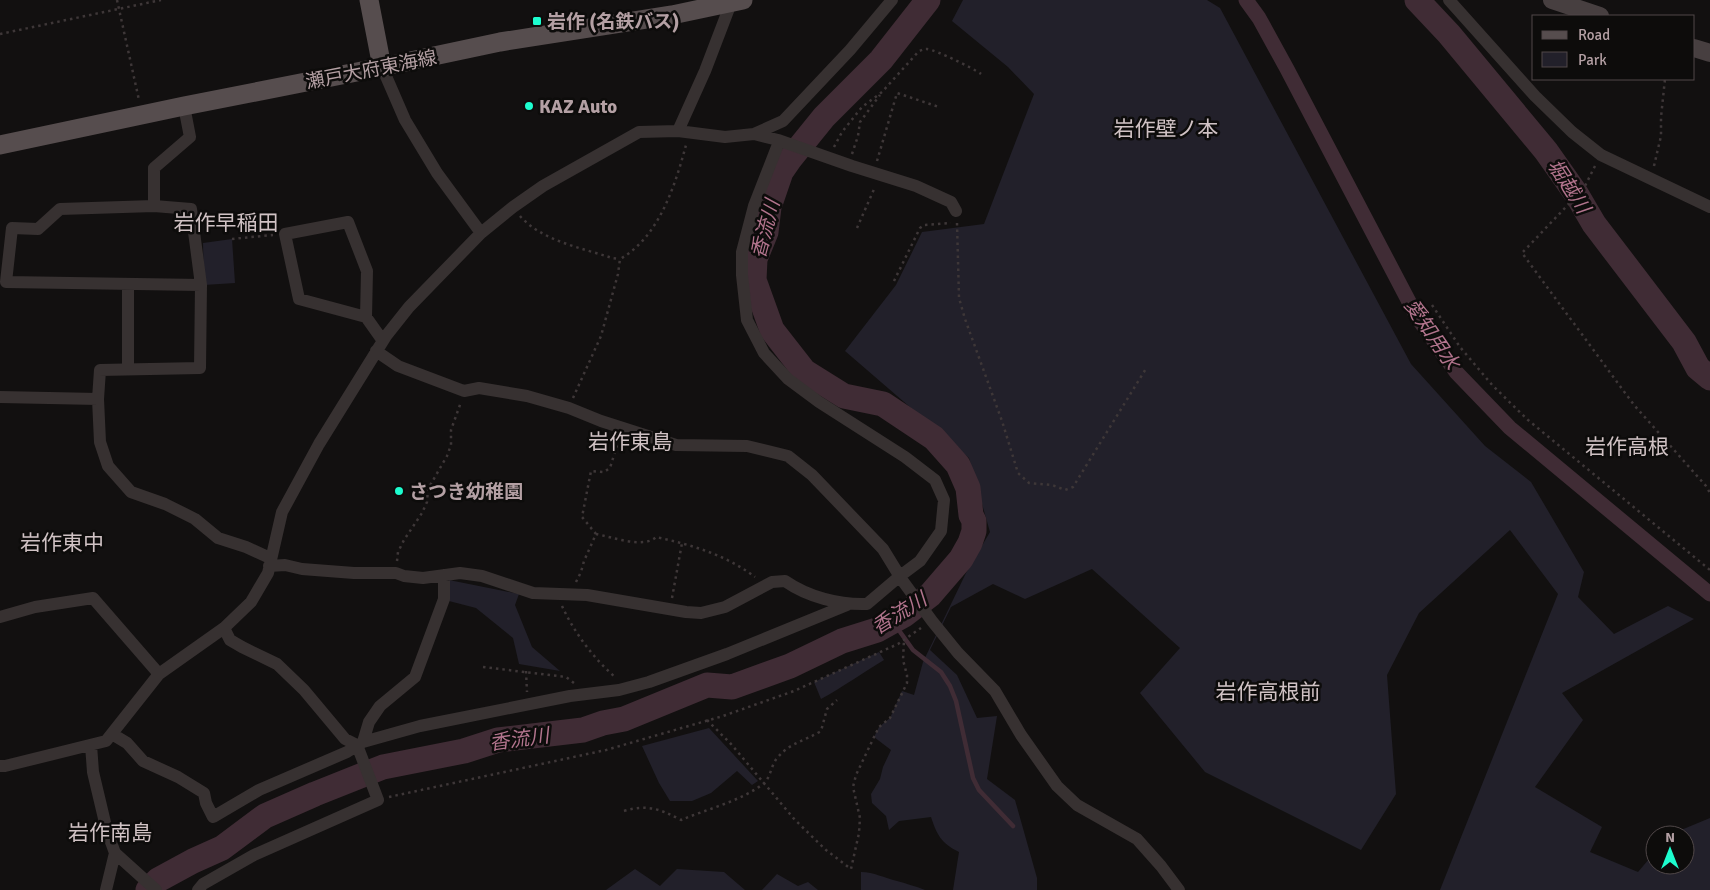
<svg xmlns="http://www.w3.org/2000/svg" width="1710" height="890" font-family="Signika,'Noto Sans JP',sans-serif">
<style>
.green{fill:#22202a}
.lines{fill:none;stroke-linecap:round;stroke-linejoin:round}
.stream{stroke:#402c35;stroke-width:4.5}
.canal{stroke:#402c35;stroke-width:15}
.river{stroke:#402c35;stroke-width:25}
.path{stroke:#3e3738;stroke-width:2.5;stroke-dasharray:2.5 4;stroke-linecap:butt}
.minor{stroke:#373131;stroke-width:12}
.secondary{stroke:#473f40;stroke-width:18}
.primary{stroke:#564d4e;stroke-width:19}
.poi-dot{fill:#1dfdcf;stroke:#0d0c0b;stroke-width:2}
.labels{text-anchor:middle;stroke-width:5;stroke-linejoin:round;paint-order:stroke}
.poi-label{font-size:19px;font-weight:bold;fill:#b4a0a4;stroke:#0d0c0b;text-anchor:start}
.street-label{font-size:19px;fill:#b4a0a4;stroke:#0d0c0b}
.water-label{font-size:20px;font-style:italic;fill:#b2748d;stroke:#0d0c0b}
.quarter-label{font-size:21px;fill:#d0c2c4;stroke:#0d0c0b}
</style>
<rect width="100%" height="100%" fill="#121010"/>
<path class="green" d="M963 0H1207L1220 8 1411 364 1485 446 1531 482 1584 572 1578 597 1614 634 1668 606 1694 619 1562 693 1583 720 1535 787 1602 827 1590 852 1638 872 1655 852V865H1685V835H1669L1710 818V890H1440L1558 594 1510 530 1419 613 1387 675 1396 794 1361 850 1205 772 1140 693 1180 648 1092 569 1025 599 993 584 951 607 930 650 957 675 977 718 997 716 987 779 1015 800 1037 878V890H953L959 852C941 843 937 835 931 817L899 821 889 830 886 816 872 803 871 794 880 779 883 767 891 750 874 737 879 727 890 718 902 691 914 695 923 662 966 573 990 532 969 458 845 351 896 285 922 232 984 224 1034 94 1008 67 952 21Z
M232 239 235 283 204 285 203 243Z
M449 580 519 594 515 605 532 647 560 671 519 664 513 638 476 608 449 601Z
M879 652 884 660C862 673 843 687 821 699L814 682Z
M709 728 758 781 752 785 737 771 711 793 692 801H670L659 783 642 746Z
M635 869 660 886 677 869 724 872 745 890H606Z
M861 872C874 872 884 878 897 881 907 884 915 886 925 890H861Z
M777 874 798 886 808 882 818 890H762Z"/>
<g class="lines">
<path class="stream" d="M893 622 913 650 941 672 950 686 956 701 973 778 979 790 1013 826"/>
<path class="canal" d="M1246 0 1259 18 1287 69 1417 317 1456 372 1510 428 1710 594"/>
<path class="river" d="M1417 0 1449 34 1546 151 1577 195 1594 224 1684 342 1698 368 1710 378
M148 890 158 880 193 861 222 848 265 816 315 794 383 767 464 751 498 740 583 730 603 723 624 719 707 685 732 687 790 666 842 641 877 630 904 615 930 595 961 559 970 543 974 531V521L971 515 968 488 958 465 934 438 883 404 844 396 804 371 772 330 754 280 755 259 766 232 769 207 781 172 790 159 824 117 881 60 928 0"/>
<path class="path" d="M117 0 139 100
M0 34 161 0
M834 147 842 132 862 107 882 92 919 51C922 50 924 49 927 49 936 50 973 68 981 74
M852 154 858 136 860 122 880 95
M877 161 897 93 939 107
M1595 166 1584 188 1522 253 1634 405 1706 486 1710 493
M1654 166 1661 136V117L1665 79
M520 216C542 241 582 248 612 258L620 259
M957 223 959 298 965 319 1002 421 1018 473 1029 483 1052 485 1065 490 1073 487 1147 367
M857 228 875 187
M232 239 273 235
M894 281 920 228 924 225 951 223
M1432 305 1460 347 1493 386 1528 420 1710 570
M573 398 601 336 618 274 620 259C659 237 675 186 686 145
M596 534C612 537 644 549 656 537 692 545 726 555 755 577
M397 561 398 552 404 540 422 513 427 502 428 489 447 456 451 445V430L461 402
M576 582 581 572 584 561 596 534 582 517 591 471 604 472 610 468 619 439
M672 598 682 543
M562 606C574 632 593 658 615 677
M483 667 566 677 574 683
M526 671 527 692
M707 720 731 744 795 820 826 850 851 869 859 833 860 818 853 787 856 775 874 737 879 727 890 718 907 683V675L903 660 904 640
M389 797 606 750 723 716 794 691 898 644 921 628
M624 811C647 804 660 809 681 820 707 809 741 801 763 784 771 778 771 764 778 757 791 742 805 741 821 731L827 709 837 700"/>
<path class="minor" d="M1449 0 1535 96 1572 132 1601 155 1710 207
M382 67 405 120 437 173 481 233
M678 131 705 71 731 3
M754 134 783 121 850 50 892 0
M154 206V168L190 137 184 106
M128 284V369
M201 285 6 282 12 228 38 229 60 209 154 206 191 209 201 285 200 368 100 370 98 399 100 442 108 466 131 492 165 504 195 519 218 538 246 547 270 558
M366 317 367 271 348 222 285 234 299 299 366 317 383 341
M376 351 398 366 464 391 479 388 527 396 569 408 601 421 676 445 747 446 788 456 812 475 883 549 902 580 932 621 958 653 995 691 1021 735 1057 786 1077 805 1137 839 1161 866 1179 890
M0 397 98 399
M269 566 285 565 302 569 354 573H396L404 576 423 578 460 573 482 576 533 593 587 595 686 612 701 613 725 607 772 582 785 581C808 597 839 605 867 604L900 576 920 561 941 531 944 500 935 480 905 457 819 402 788 379 764 353 747 320 742 275V252L754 206 777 147 778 140
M0 617 35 607 93 598 159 674
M112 734 127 743 143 761 178 777 204 793 206 803 213 817 259 790 347 752 363 742 420 726 570 696 619 690 649 682 727 654 847 605
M363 742 369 722 380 706 415 677 444 599V575
M91 745 93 772 107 831 115 853 156 890
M0 766H5L106 741 159 674 224 628 251 602 268 573 282 512 319 444 386 336 409 307 481 233 513 207 543 186 639 132 678 131 725 137 754 134 778 140 852 166 916 186 951 202 956 211
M106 890 115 853
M198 890 203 884 254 855 378 800 357 745 345 739 304 690 277 664 242 647 230 640 224 628"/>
<path class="secondary" d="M1552 0 1600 16
M1694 48 1710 53"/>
<path class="primary" d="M369 0 382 67
M0 145 184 106 382 67 500 42 672 15 743 0"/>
</g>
<g class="poi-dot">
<rect x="532" y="16" width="10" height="10" rx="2.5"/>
<circle cx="529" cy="106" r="5"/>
<circle cx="399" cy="491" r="5"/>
</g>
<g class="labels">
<g class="poi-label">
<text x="547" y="28">岩作 (名鉄バス)</text>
<text x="539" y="113">KAZ Auto</text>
<text x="409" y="498">さつき幼稚園</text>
</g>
<g class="street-label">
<text transform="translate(371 69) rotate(-11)" y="7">瀬戸大府東海線</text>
</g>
<g class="water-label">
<text transform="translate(1569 186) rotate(57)" y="7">堀越川</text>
<text transform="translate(765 229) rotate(-75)" y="7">香流川</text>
<text transform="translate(1432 334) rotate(56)" y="7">愛知用水</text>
<text transform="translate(899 613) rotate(-32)" y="7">香流川</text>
<text transform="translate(519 739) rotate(-8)" y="7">香流川</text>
</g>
<g class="quarter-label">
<text x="1166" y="136">岩作壁ノ本</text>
<text x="226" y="230">岩作早稲田</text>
<text x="630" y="449">岩作東島</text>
<text x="1627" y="454">岩作高根</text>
<text x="62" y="550">岩作東中</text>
<text x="1268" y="699">岩作高根前</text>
<text x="110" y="840">岩作南島</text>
</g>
</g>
<rect x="1532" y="15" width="162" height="65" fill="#0d0c0b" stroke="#504748"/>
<rect x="1542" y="31" width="25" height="8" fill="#564d4e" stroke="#504748"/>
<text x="1578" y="40" font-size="15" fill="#b4a0a4">Road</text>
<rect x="1542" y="52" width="25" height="15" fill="#22202a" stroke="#504748"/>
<text x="1578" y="65" font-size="15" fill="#b4a0a4">Park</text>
<g transform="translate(1670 850)"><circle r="24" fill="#0d0c0b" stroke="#504748"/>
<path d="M0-4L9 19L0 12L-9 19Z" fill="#1dfdcf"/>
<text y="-8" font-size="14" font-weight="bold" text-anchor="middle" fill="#b4a0a4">N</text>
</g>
</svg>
